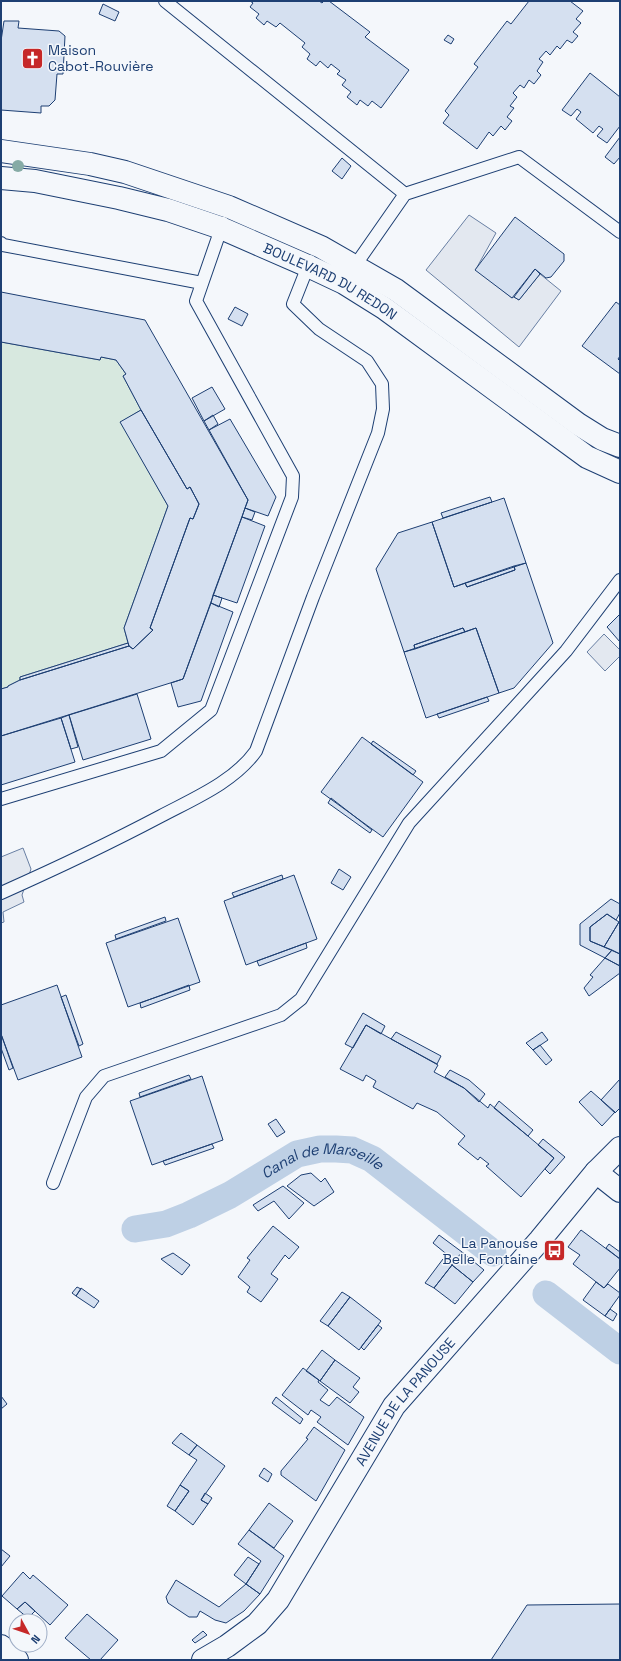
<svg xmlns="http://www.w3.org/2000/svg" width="621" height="1661" font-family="'Space Grotesk',sans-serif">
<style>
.green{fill:#d7e8df;stroke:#687fa3}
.parking{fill:#e3e8f0;stroke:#687fa3}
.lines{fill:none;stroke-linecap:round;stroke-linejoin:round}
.canal{stroke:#bed0e5;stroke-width:27}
.building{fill:#d5e0f0;stroke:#1d3f73}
.lane-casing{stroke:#1d3f73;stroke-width:14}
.street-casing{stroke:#1d3f73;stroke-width:24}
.secondary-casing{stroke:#1d3f73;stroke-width:24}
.lane{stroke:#f4f7fb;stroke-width:12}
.street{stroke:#f4f7fb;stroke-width:22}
.secondary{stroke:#f4f7fb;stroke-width:22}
.tree{fill:#86aba6}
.labels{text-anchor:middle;stroke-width:3;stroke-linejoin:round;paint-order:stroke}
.poi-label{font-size:14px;fill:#1d3f73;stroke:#f4f7fb;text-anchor:start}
.street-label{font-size:14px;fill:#1d3f73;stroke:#f4f7fb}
.water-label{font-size:15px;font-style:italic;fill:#1d3f73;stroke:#f4f7fb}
</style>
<rect width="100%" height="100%" fill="#f4f7fb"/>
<path class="green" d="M1 342 100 360 101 357 116 360 126 374 123 376 141 410 121 422 168 506 124 628 128 643 20 677V680L8 686V687L1 689Z"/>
<path class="parking" d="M469 215 496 233 476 269 512 298 514 297 519 300 540 274 561 291 519 347 426 270Z
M604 634 620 650V656L605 671 587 652Z
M23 848 31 869 22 895 24 902 3 912 4 922 1 923V857Z"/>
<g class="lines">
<g class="canal">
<path id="s1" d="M135 1229 166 1224 189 1215 230 1195 297 1154 320 1149H336L352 1150 372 1159 493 1253"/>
<path d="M546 1294 620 1351"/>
</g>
</g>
<path class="building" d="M250 1H319L322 3 324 1H329L370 32 365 37 409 70 381 108 372 101 368 106 360 100 357 105 347 97 351 92 342 85 346 80 337 74 340 71 331 64 328 68 320 61 316 66 307 59 310 54 302 47 305 43 280 23 276 27 267 21 264 25 256 18 259 14 250 7 253 3Z
M529 1H570L583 11 576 19 581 23 573 32 578 36 572 43 567 40 560 49 557 46 550 55 546 51 539 59 543 62 537 71 541 75 534 84 529 80 524 88 520 85 513 93 517 97 510 106 514 108 507 117 512 121 505 130 501 126 493 136 489 132 477 149 443 123 449 115 445 111 478 67 474 64 507 21 511 24Z
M103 4 119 12 115 21 99 14Z
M4 21H19L18 28 59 31 65 36 63 74H57L55 100 49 106H41V113L1 110V41Z
M448 35 454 39 451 44 444 40Z
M590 73 620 97V126L607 143 597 136 603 129 599 126 593 133 576 119 581 112 577 109 571 116 562 110Z
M620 137V157L614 164 605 157Z
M342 158 351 166 342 179 332 171Z
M515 217 564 254V261L551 277 546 278 535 269 512 298 475 270Z
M535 269 540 274 519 300 514 297Z
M1 292 145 320 248 500 183 679 1 736V689L8 687V686L20 680 129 646 133 649 153 630 150 628 190 518 193 519 199 504 190 487 187 489 141 410 123 376 126 374 116 360 101 357 100 360 1 342Z
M616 302 620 305V356L618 359 620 361V374L582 346Z
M235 307 248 314 242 326 228 319Z
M212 387 225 409 204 421 192 398Z
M141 410 187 489 190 487 199 504 193 519 190 518 150 628 153 630 133 649 129 646 124 628 168 506 120 422Z
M213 415 218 424 209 430 204 421Z
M230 419 276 497 268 516 245 508 248 500 209 430Z
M490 497 492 502 443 518 441 513Z
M504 498 526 563 454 587 432 522Z
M245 508 255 512 252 520 242 517Z
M242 517 265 526 237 603 213 595Z
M432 522 454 587 465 583 467 587 515 570 514 566 526 563 553 643 514 688 499 693 476 628 465 632 463 628 414 645 415 649 404 652 376 569 398 533Z
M514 566 515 570 467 587 465 583Z
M213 595 222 598 219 607 211 603Z
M211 603 233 612 201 701 178 707 171 683 183 679Z
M620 614V642L607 627Z
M463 628 465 632 415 649 414 645Z
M476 628 499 693 426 718 404 652Z
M128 643 129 646 20 680V677Z
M137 694 151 739 83 760 69 715Z
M487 697 489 701 439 718 437 714Z
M69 715 78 747 71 749 61 718Z
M61 718 75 762 1 785V736Z
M362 737 423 782 383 837 321 792Z
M373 741 416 771 413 775 371 744Z
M331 798 372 830 370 833 328 803Z
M339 869 351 877 343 890 331 883Z
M282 875 283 879 234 897 232 893Z
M294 875 317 939 246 965 224 901Z
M611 899 620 904V913L616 920 607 914 590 927V941L612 950 605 958 580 945V924Z
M607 914 619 922 604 947 590 941V927Z
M165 917 166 921 116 939 115 935Z
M178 918 200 982 128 1007 106 943Z
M619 922H620V954L604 947Z
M306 943 307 948 259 966 257 961Z
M612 950 620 954V966L605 958Z
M605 958 620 966V973L589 996 584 988 593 977 590 975Z
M57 985 82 1057 18 1080 1 1034V1005Z
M189 985 190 990 141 1008 140 1003Z
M66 995 83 1044 79 1046 61 997Z
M363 1013 385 1026 381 1034 366 1025 353 1048 345 1044Z
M366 1025 438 1065 434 1072 464 1088 488 1108 490 1104 554 1158 521 1197 486 1166 489 1164 480 1157 478 1160 458 1144 465 1136 437 1112 417 1103 413 1109 373 1087 376 1081 366 1075 363 1081 340 1069Z
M396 1032 441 1056 437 1064 391 1039Z
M542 1032 548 1040 533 1050 526 1043Z
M1 1034 13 1068 9 1070 1 1048Z
M540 1045 552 1060 546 1065 533 1050Z
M450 1070 469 1080 485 1094 479 1102 464 1088 445 1077Z
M189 1075 191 1079 140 1097 139 1093Z
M202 1076 223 1140 152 1165 130 1101Z
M620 1079V1108L615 1113 601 1100Z
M591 1091 615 1112 602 1126 579 1102Z
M499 1101 533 1130 528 1136 494 1108Z
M276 1119 285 1132 277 1137 268 1124Z
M543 1139 565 1157 550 1174 545 1169 554 1158 538 1145Z
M212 1144 214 1148 165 1165 163 1161Z
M311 1173 321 1182 325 1178 334 1192 314 1206 287 1186 301 1175Z
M283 1186 304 1203 289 1219 274 1201 258 1211 253 1205Z
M273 1226 299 1247 289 1259 285 1255 271 1274 278 1279 261 1302 247 1292 250 1287 238 1277 250 1260 247 1258Z
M581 1230 620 1259V1268L604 1288 573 1264 580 1255 568 1247Z
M439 1235 462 1252 455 1261 433 1243Z
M609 1244 620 1252V1259L606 1248Z
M462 1252 484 1270 473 1282 452 1265Z
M173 1253 190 1265 182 1275 161 1259Z
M443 1259 452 1265 434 1288 425 1283Z
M452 1265 473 1282 455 1304 434 1288Z
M596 1282 604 1288 608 1284 620 1293V1295L605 1316 583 1300Z
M77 1287 81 1289 76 1296 72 1293Z
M81 1288 99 1301 94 1308 76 1296Z
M342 1292 350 1297 328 1326 320 1321Z
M350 1297 381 1321 359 1350 328 1326Z
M610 1309 617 1314 613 1321 605 1316Z
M378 1325 382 1328 364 1350 361 1347Z
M322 1350 335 1360 320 1381 306 1371Z
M335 1360 360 1378 353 1387 359 1392 350 1403 320 1381Z
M303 1368 319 1380 318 1382 328 1390 320 1400 329 1406 337 1397 364 1417 348 1445 317 1422 321 1417 311 1410 308 1415 282 1395Z
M1 1396 7 1404 1 1409Z
M276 1397 303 1419 300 1424 272 1403Z
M314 1427 345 1450 316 1501 281 1475V1471L308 1439 306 1438Z
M181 1433 197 1445 189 1455 172 1443Z
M197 1445 225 1466 201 1500 208 1504 193 1525 175 1511 189 1491 180 1485 197 1460 189 1455Z
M264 1468 272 1474 268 1482 259 1476Z
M180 1485 189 1491 175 1511 167 1506Z
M205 1493 212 1498 208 1504 201 1500Z
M269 1503 293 1521 274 1548 249 1530Z
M249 1530 284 1556 260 1594 246 1584 261 1561 238 1544Z
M1 1549 10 1556 1 1567Z
M248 1557 259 1564 246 1584 234 1575Z
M23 1572 30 1579 33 1575 68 1605 50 1625 25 1602 17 1609 2 1596Z
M176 1580 219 1607 246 1584 260 1594 244 1611 226 1623 215 1620 200 1611 197 1617H189L168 1603 166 1597Z
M25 1602 35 1611 28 1618 17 1609Z
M620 1604V1660H491L527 1605Z
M87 1614 118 1640 100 1660H91L65 1638Z
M203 1631 207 1635 195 1643 192 1640Z"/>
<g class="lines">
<defs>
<path id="lane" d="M165 1 405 194 352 270
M405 194 519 157 620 232
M1 243 3 245 202 283
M1 799 161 751 211 710 292 497 293 476 196 301 223 223
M1 893C55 869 108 844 161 816 193 799 234 782 256 751L313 597 378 433 383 409 382 384 367 361 319 329 293 304 310 261
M53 1183 86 1097 104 1076 281 1015 301 999 409 823 566 651 620 580"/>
<g id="street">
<path d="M596 1172 620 1191"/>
<path d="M1 1646 17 1660"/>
<path id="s2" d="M203 1660 227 1646 257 1624 278 1600 394 1406 540 1240 596 1172 620 1148"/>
</g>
<g id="secondary">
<path d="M1 151 90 164 125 172 229 207 321 247 396 290 578 424 602 439 620 446"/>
<path id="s3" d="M1 178 35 181 119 198 168 210 221 228 308 266 344 283 384 308 587 457 620 472"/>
</g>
</defs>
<use href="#lane" class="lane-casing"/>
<use href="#street" class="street-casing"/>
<use href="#secondary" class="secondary-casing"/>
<use href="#lane" class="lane"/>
<use href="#street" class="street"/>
<use href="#secondary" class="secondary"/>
</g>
<circle class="tree" cx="18" cy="166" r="6"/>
<defs>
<symbol id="church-square" viewBox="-11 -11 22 22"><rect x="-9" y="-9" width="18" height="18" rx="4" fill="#c62828" stroke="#f4f7fb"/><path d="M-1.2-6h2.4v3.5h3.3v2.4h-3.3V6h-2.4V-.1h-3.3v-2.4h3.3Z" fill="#fff"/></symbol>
<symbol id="bus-square" viewBox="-11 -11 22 22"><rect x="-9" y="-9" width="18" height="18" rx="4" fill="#c62828" stroke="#f4f7fb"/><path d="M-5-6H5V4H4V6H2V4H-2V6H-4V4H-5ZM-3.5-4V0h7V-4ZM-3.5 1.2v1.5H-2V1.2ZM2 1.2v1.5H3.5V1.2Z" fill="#fff"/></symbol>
</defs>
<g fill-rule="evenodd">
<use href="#church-square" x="20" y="46" width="25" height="25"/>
<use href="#bus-square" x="542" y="1238" width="25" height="25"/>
</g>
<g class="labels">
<g class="poi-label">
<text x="48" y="55">Maison<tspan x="48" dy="16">Cabot-Rouvière</tspan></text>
<text x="538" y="1248" text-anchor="end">La Panouse<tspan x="538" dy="16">Belle Fontaine</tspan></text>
</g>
<g class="street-label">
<text dy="5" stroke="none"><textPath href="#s3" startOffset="348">BOULEVARD DU REDON</textPath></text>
<text dy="5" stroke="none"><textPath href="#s2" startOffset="333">AVENUE DE LA PANOUSE</textPath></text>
</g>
<g class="water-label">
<text dy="5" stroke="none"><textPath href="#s1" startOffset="205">Canal de Marseille</textPath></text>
</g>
</g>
<rect width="621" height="1661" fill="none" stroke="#1d3f73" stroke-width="4"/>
<g transform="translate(28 1633) rotate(130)"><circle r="19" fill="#f4f7fb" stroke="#9eadc5"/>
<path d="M0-3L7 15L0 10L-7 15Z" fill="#c62828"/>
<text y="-6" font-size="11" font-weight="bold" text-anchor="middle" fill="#1d3f73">N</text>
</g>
</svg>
